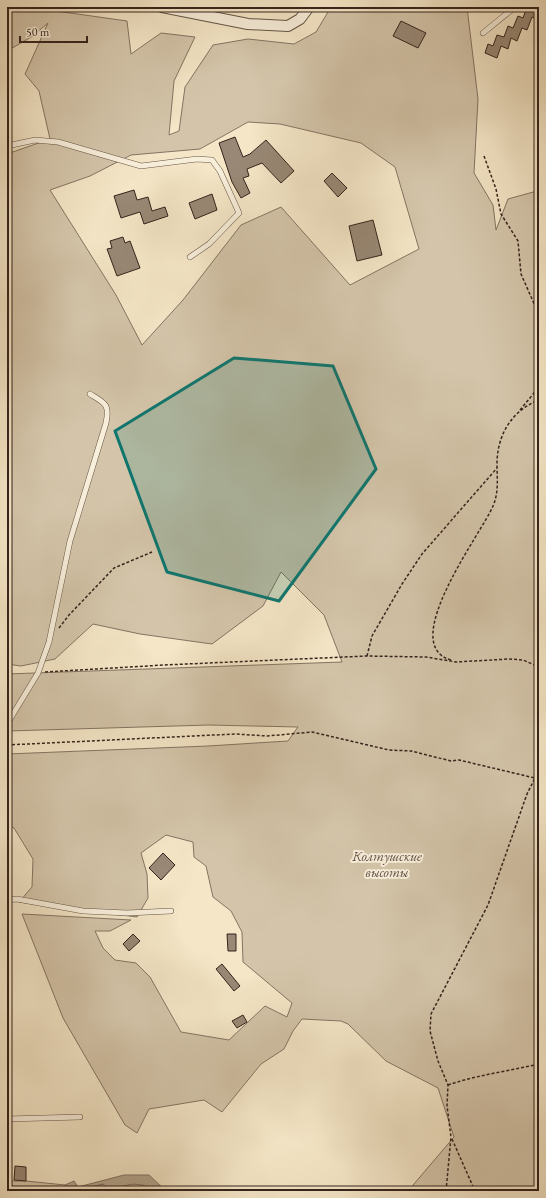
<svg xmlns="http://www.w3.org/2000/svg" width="546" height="1198" font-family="'EB Garamond',serif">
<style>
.green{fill:#d4c5aa;stroke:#847463;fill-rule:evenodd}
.water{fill:#b3a48d;stroke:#817060}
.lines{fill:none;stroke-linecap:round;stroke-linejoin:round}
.shore{stroke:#746454;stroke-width:1}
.building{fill:#988875;stroke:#35231c}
.service-casing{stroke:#655447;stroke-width:6}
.minor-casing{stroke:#655447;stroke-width:12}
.path{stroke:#35231c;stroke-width:1.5;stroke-dasharray:3 2;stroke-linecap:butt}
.service{stroke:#f8efdb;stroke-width:5}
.minor{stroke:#f8efdb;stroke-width:10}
.marked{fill:#0f766e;fill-opacity:0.2;stroke:#0f766e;stroke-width:3;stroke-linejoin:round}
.labels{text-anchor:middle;stroke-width:4;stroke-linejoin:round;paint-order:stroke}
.park-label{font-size:14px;font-style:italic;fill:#5d4c40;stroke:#f8efdb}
</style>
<rect width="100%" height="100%" fill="#f4e6c7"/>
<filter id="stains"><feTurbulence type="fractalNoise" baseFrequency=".005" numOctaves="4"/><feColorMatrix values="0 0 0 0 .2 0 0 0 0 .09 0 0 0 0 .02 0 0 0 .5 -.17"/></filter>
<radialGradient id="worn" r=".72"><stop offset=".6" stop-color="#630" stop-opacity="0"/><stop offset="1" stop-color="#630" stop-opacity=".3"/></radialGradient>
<path class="green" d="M7 7H28L127 21 131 54 161 33 195 37 174 81 169 135 179 131 185 87 213 45 248 39 294 44 316 32 331 7H467L478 99 474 173 493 205 496 230 508 199 537 191 539 188V1191H408L454 1137 438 1088 386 1061 348 1024 341 1021 302 1019 293 1031 284 1049 261 1064 222 1112 204 1100 149 1109 137 1133 125 1125 63 1018 22 914 131 920 110 931H95L103 948 115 960 136 963 150 977 181 1032 229 1040 265 1006 287 1017 292 1003 243 962 242 932 231 911 213 897 206 866 194 857 193 842 166 835 141 853 147 874 148 898 137 917 19 902 32 887 33 859 14 828 7 825V754L208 746 288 741 298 727 209 725 7 731V674L342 662 324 615 281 572 263 606 212 644 140 634 93 624 55 659 21 666 7 664V154L50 139 39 91 25 74 48 23 33 36 7 51ZM248 122 280 124 361 143 395 167 419 249 350 285 281 207 241 225 183 300 142 345 116 295 50 190 90 176 131 155 200 149Z
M8 1181H26L65 1185V1191H18Z
M133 1184 143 1185 154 1191H100Z"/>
<path class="water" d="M124 1175H149L166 1191H154L143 1185 133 1184 100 1191H65V1185L74 1181 78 1187Z"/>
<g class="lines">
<path class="shore" d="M69 1191 72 1187 79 1190 103 1184 105 1186 104 1191"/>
</g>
<path class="building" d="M527 7H539V20L532 17 527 30 522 28 517 41 511 38 508 49 501 46 497 58 485 53 488 44 493 46 497 35 504 37 508 26 513 28 518 16 523 18Z
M401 21 426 33 418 48 393 36Z
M235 137 243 157 250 154 266 140 294 171 281 183 262 163 247 169 249 176 243 178 250 193 241 198 232 182 219 143Z
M332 173 347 188 338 197 324 181Z
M134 190 137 200 148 197 152 211 165 207 168 216 144 224 140 212 121 218 114 196Z
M212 194 217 210 195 219 189 203Z
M373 220 382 255 357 261 349 226Z
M123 237 125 243 130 241 140 268 117 276 107 249 112 248 110 241Z
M163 853 175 865 161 880 149 868Z
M133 934 140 941 129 951 123 944Z
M227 934H236V951H228Z
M222 964 240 986 234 991 216 969Z
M243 1015 247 1022 237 1028 232 1021Z
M15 1166 26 1167V1181L14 1180Z"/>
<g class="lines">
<defs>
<path id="service" d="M483 33 515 7
M7 146 35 140 58 142 141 166 197 159 212 160 220 171 239 213 209 244 190 257
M7 724 38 673 49 642 70 541 106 423C110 404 105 403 90 394
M7 900 17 899 83 911 127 913 171 911
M7 1119 80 1117"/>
<path id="minor" d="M162 7 248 24 288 26 300 19 309 7"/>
</defs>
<use href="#service" class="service-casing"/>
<use href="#minor" class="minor-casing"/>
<path class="path" d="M484 156 496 189 501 214 518 241 521 274 536 308 539 309
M520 410 539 387
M59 628 69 615 114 568 152 552
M367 656 372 636 402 584 422 554 497 468
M451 660C396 645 483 531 493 506 499 492 497 479 497 464 497 435 512 410 539 400
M45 672 164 665 367 656 426 657 456 662 509 659 523 660 539 667
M7 745 235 734 267 736 312 732 389 750 411 751 451 761 459 760 539 779
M448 1085C477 1075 509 1071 539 1064
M452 1139 475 1191
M446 1191 451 1137 447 1106 448 1085 438 1061 430 1031 431 1014 488 905 527 794 539 770"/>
<use href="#service" class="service"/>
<use href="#minor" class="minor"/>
</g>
<path class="marked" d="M234 358 333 366 376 469 279 601 167 572 115 431Z"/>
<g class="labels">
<g class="park-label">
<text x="387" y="861">Колтушские<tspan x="387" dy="16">высоты</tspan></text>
</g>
</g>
<rect width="546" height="1198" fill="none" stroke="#f4e6c7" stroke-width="24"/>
<rect x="8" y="8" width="530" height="1182" fill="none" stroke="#35231c" stroke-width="2"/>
<rect x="12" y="12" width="522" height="1174" fill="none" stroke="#35231c"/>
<path d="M20 36v6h67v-6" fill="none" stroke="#35231c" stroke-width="2"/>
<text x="26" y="36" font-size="12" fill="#35231c" stroke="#f8efdb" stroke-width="3" paint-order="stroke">50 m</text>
<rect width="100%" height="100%" filter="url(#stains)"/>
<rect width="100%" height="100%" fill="url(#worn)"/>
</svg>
